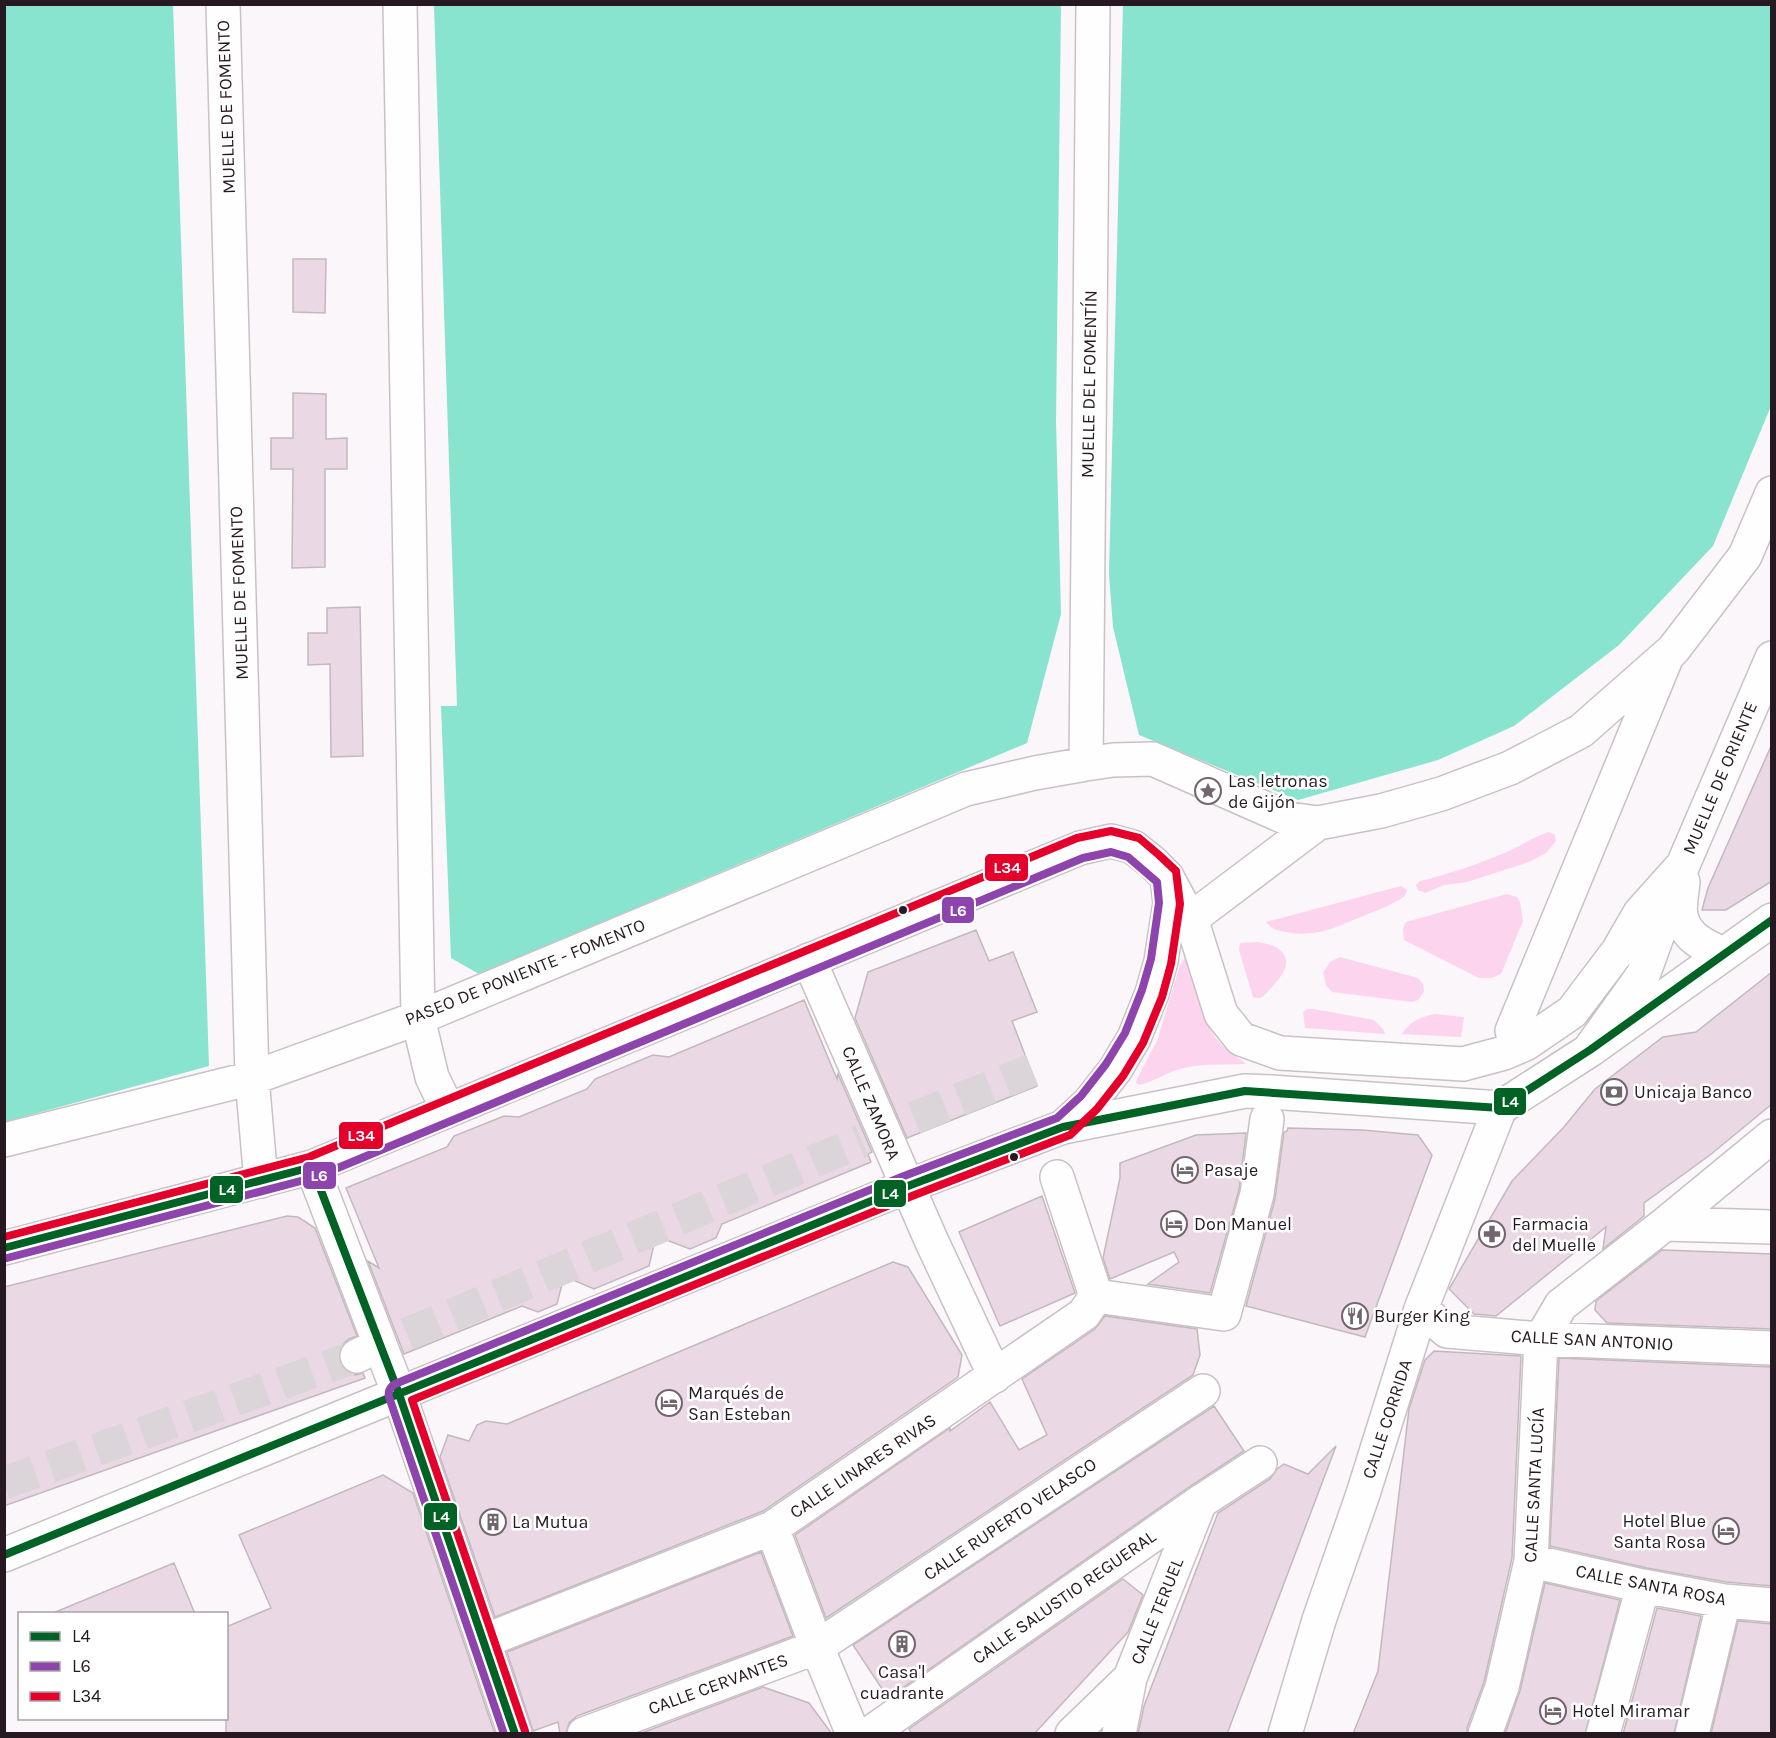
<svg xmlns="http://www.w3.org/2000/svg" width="1776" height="1738" font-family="Karla,sans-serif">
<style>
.green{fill:#fcd4ed}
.water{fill:#88e4ce}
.building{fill:#ebd8e5;stroke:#c2b9be;stroke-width:1.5}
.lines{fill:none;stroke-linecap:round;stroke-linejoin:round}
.street-tunnel{stroke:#dbd5d9;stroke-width:33;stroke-dasharray:33 16;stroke-linecap:butt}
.street-casing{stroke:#c9c1c6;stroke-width:36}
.secondary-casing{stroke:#c9c1c6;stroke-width:36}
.street{stroke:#fefefe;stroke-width:33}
.secondary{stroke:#fefefe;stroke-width:33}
.bus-1-casing{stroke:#fff;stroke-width:12}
.bus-2-casing{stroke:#fff;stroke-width:12}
.bus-3-casing{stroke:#fff;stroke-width:12}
.bus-1{stroke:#006224;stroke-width:8}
.bus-2{stroke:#8e44ad;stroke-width:8}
.bus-3{stroke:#e4002b;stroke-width:8}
.bus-dot{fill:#261921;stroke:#fff;stroke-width:2}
.labels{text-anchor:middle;stroke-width:5;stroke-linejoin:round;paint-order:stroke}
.street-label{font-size:18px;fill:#261921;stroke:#fff}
.poi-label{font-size:18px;fill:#261921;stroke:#fff;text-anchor:start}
.line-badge{stroke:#fff;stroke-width:2}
.badge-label{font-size:16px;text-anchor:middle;font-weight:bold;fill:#fff}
</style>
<rect width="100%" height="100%" fill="#fbf6f9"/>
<path class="green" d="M1549 832 1555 835 1556 841 1546 853 1529 862 1467 882 1444 885 1425 893 1418 890 1416 885 1420 881C1450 874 1482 863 1511 850 1524 844 1535 836 1549 832Z
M1401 886 1407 890 1405 896C1392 905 1378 910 1363 916 1337 927 1315 938 1286 932 1279 931 1271 929 1266 922Z
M1507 894 1517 897 1520 902 1523 921 1501 974 1491 978H1479L1404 940 1403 929 1406 922Z
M1258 942C1265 944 1274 944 1280 950 1294 962 1281 977 1272 987 1269 990 1266 995 1262 997 1258 999 1257 998 1253 997L1239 950 1240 943Z
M1186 956C1193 981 1202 1024 1220 1043 1227 1051 1238 1057 1246 1064 1226 1065 1204 1063 1184 1068 1169 1071 1155 1081 1140 1085L1136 1083 1137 1079 1157 1041 1180 965Z
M1340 957 1418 978 1423 984 1424 992 1418 1000 1412 1002 1332 992 1326 985 1323 973 1330 962Z
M1307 1009H1314L1374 1020 1383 1029 1385 1034 1305 1028 1303 1012Z
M1435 1014 1464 1017 1461 1037 1402 1034C1410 1021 1421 1017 1435 1014Z"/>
<path class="water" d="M5 4 173 5 209 1066 5 1122Z
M434 5H1061L1056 421 1061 614 1027 743 479 974 451 958 441 706H457Z
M1123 5H1771V406L1713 546 1619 645 1514 726 1438 760 1298 800 1139 735 1113 627 1109 574Z"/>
<path class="building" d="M293 259H326L325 313 293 312Z
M293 393 326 394V439L347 438V469H325V567L292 568 293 469H271V438H293Z
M360 607 363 756 331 757 330 664 308 665V633H327V608Z
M1772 744V881L1726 910H1702L1708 888Z
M976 930 989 961 1013 952 1037 1012 1012 1021 1037 1086 907 1138 855 1018 868 972Z
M1772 972V1104L1710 1155 1644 1203V1216L1603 1249 1606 1227 1496 1316 1474 1314 1449 1289 1512 1181 1564 1127 1595 1089 1663 1037 1696 1032Z
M804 1000 837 1079 838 1074 872 1152 868 1154 871 1162 722 1224 716 1238 690 1249 656 1236 649 1266 594 1289 564 1276 557 1304 538 1312 522 1306 404 1354 368 1261 379 1268 346 1188 447 1147 454 1136 504 1116 519 1117 587 1089 595 1079 653 1055 669 1057Z
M1288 1128 1362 1130 1418 1135 1432 1155 1365 1337 1246 1306 1275 1199 1284 1132 1287 1131Z
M1246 1133 1239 1190 1210 1293 1148 1284 1179 1262 1174 1252 1110 1279 1103 1258 1120 1178V1163L1196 1135Z
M1042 1196 1075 1293 1000 1326 959 1232Z
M287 1216 298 1217 315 1228 357 1336 349 1339 341 1346 338 1355 340 1364 347 1372 355 1375 363 1373 365 1378 4 1506V1287Z
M1662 1250 1772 1254V1329L1607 1323 1595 1310 1596 1301Z
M893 1262 908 1267 962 1355 958 1377 763 1511 495 1617 440 1457 448 1435 469 1441 477 1425 486 1421 507 1424Z
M1105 1316 1197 1329 1200 1355 1193 1375 826 1618 795 1535 950 1428V1431L990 1402 1019 1450 1047 1435 1022 1379 1095 1329Z
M1434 1351 1521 1356 1512 1558 1484 1682 1467 1728V1734H1353L1378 1671 1409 1409 1425 1360Z
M1559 1358 1772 1367V1586L1726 1582 1647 1568 1550 1546Z
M1214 1406 1244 1451 1189 1487 888 1698 853 1645Z
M1336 1446 1227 1734H1138L1144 1706 1218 1513 1270 1479 1277 1469 1284 1464 1308 1474Z
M383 1475 413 1493 495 1734H226V1627L271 1608 239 1535Z
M761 1552 793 1636 577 1716 569 1723 566 1734H560L558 1722 533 1731 507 1652Z
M174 1563 195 1614H53V1613Z
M1123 1579 1143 1595 1128 1632 1034 1734H912L909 1729Z
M1545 1583 1620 1600 1585 1734H1505L1520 1691Z
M1657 1608 1701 1616 1674 1734H1623Z
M1738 1621 1772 1624V1734H1711Z
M763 1687 809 1703 832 1734H639Z"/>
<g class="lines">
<path class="street-tunnel" d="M914 1118 1032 1070
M407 1334 862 1141
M4 1483 357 1356"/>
<defs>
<path id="street" d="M223 4 252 1078 261 1181
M400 4 418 1018 432 1077 448 1110
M1086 764 1093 4
M1167 877 1193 925 1221 1014 1241 1039 1280 1053 1463 1064 1504 1053 1525 1044 1572 1012 1618 951 1640 913 1683 865
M1683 882C1682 893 1679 906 1681 916 1686 938 1705 946 1723 954
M1200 912 1318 823
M809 960 932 1242 995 1376
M1512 1031 1665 661
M1592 1046 1643 975 1683 865 1772 658
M4 1140 252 1078 418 1018 966 789 1035 773 1086 764 1113 760 1153 759 1289 819 1318 823 1381 811 1441 794 1510 768 1581 731 1673 650 1745 556 1772 493
M1057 1177 1096 1296
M1665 1224 1772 1227
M1421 1309 1447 1331 1541 1339 1772 1348
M357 1356 363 1353
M772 1528 817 1647 853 1734
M1531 1561 1643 1586 1724 1601 1772 1605
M484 1641 772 1528 1084 1314 1096 1296 1224 1314 1257 1194 1267 1119
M584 1734 817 1647 1203 1391
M869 1734 1200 1502 1260 1463
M1072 1734 1130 1678 1200 1502
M1119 1734 1130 1678
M1285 1734 1319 1620 1363 1494 1421 1309 1500 1108
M1485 1734 1502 1687 1531 1561 1541 1339 1561 1305 1665 1224 1772 1136
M1603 1734 1643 1586
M1692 1734 1724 1601"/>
<path id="secondary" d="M312 1167 399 1394 515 1734
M4 1248 312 1167 1080 848 1111 841 1133 847 1152 862 1167 877 1170 903 1161 961 1152 993 1134 1038 1115 1070 1089 1103 1063 1127
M4 1555 908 1186 1063 1127 1245 1091 1271 1092 1500 1108 1590 1050 1772 920"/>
</defs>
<use href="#street" class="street-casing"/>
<use href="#secondary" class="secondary-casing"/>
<use href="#street" class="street"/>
<use href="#secondary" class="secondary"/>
<defs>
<path id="bus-1" d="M4 1248 312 1167 399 1394 515 1734
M4 1555 908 1186 1063 1127 1245 1091 1500 1108 1590 1050 1772 920"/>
<path id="bus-2" d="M7 1258 316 1177 1083 858 1111 852 1128 857 1157 882 1159 903 1151 959 1142 990 1125 1033 1106 1064 1081 1096 1057 1118 904 1176 395 1384C390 1387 388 1392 389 1397L504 1734"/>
<path id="bus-3" d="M4 1237 309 1157 1077 838 1111 831 1139 838 1159 855 1176 871 1180 904 1171 964 1162 997 1143 1043 1123 1076 1097 1109 1070 1135 912 1196 412 1400 525 1731"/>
</defs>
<use href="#bus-1" class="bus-1-casing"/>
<use href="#bus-2" class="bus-2-casing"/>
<use href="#bus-3" class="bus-3-casing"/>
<use href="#bus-1" class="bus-1"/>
<use href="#bus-2" class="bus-2"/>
<use href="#bus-3" class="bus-3"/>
</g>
<defs>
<symbol id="sight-ring" viewBox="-11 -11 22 22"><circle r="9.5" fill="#fff" stroke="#71666d" stroke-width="1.5"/><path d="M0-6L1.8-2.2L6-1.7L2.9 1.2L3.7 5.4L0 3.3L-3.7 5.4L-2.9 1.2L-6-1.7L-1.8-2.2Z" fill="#71666d"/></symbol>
<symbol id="bank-ring" viewBox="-11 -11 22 22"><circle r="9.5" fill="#fff" stroke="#71666d" stroke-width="1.5"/><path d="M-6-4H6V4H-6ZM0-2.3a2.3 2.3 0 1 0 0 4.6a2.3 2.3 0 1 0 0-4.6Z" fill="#71666d"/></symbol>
<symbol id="hotel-ring" viewBox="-11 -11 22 22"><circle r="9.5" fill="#fff" stroke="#71666d" stroke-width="1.5"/><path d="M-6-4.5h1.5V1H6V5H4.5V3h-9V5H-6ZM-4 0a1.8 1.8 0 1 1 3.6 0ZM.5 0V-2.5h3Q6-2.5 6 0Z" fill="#71666d"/></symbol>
<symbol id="pharmacy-ring" viewBox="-11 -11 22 22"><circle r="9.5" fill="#fff" stroke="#71666d" stroke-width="1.5"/><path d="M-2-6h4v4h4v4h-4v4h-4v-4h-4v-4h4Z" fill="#71666d"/></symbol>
<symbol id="restaurant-ring" viewBox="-11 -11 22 22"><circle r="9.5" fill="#fff" stroke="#71666d" stroke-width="1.5"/><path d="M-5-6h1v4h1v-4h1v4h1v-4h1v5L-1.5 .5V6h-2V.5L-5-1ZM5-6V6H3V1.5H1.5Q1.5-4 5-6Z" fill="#71666d"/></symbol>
<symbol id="building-ring" viewBox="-11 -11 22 22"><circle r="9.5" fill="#fff" stroke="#71666d" stroke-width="1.5"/><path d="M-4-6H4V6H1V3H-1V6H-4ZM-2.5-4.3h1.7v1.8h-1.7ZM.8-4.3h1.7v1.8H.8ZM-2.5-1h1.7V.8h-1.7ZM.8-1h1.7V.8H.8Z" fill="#71666d"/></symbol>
</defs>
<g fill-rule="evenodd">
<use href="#sight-ring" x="1193" y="776" width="30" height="30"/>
<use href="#bank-ring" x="1599" y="1077" width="30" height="30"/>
<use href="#hotel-ring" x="1170" y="1155" width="30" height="30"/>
<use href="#hotel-ring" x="1159" y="1209" width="30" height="30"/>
<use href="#pharmacy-ring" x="1477" y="1219" width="30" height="30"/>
<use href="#restaurant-ring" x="1340" y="1301" width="30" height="30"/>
<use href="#hotel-ring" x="654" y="1388" width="30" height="30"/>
<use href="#building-ring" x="478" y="1507" width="30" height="30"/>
<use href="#hotel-ring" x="1711" y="1516" width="30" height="30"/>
<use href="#building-ring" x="887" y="1629" width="30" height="30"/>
<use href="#hotel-ring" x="1538" y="1696" width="30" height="30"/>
</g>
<g class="bus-dot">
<circle cx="903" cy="910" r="5"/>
<circle cx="1014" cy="1157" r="5"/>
</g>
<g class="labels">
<g class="street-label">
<text transform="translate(226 107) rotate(-92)" y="6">MUELLE DE FOMENTO</text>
<text transform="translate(1089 384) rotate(-89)" y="6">MUELLE DEL FOMENTÍN</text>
<text transform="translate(239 593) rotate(-92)" y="6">MUELLE DE FOMENTO</text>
<text transform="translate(1720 778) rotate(-67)" y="6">MUELLE DE ORIENTE</text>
<text transform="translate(525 972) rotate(-22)" y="6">PASEO DE PONIENTE - FOMENTO</text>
<text transform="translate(871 1103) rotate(67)" y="6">CALLE ZAMORA</text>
<text transform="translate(1592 1340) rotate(3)" y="6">CALLE SAN ANTONIO</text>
<text transform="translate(1387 1419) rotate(-72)" y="6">CALLE CORRIDA</text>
<text transform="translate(863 1466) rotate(-34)" y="6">CALLE LINARES RIVAS</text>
<text transform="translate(1534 1485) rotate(-87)" y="6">CALLE SANTA LUCÍA</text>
<text transform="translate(1010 1519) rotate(-34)" y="6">CALLE RUPERTO VELASCO</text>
<text transform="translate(1651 1585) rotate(11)" y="6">CALLE SANTA ROSA</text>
<text transform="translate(1064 1597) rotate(-35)" y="6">CALLE SALUSTIO REGUERAL</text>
<text transform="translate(1157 1611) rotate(-68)" y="6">CALLE TERUEL</text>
<text transform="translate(718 1684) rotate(-20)" y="6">CALLE CERVANTES</text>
</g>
<g class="poi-label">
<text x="1228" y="787">Las letronas<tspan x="1228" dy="21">de Gijón</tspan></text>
<text x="1634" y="1098">Unicaja Banco</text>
<text x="1204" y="1176">Pasaje</text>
<text x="1194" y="1230">Don Manuel</text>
<text x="1512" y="1230">Farmacia<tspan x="1512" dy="21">del Muelle</tspan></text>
<text x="1374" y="1322">Burger King</text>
<text x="688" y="1399">Marqués de<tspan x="688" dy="21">San Esteban</tspan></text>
<text x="1706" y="1527" text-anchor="end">Hotel Blue<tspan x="1706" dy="21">Santa Rosa</tspan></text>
<text x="512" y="1528">La Mutua</text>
<text x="902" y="1678" text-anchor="middle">Casa'l<tspan x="902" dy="21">cuadrante</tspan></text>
<text x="1572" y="1717">Hotel Miramar</text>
</g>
</g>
<g class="line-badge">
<rect x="984" y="853" width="45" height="29" rx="6" fill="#e4002b"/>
<rect x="941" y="896" width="34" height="28" rx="6" fill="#8e44ad"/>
<rect x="1493" y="1087" width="34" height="29" rx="6" fill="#006224"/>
<rect x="338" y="1121" width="46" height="29" rx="6" fill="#e4002b"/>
<rect x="302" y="1161" width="35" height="29" rx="6" fill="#8e44ad"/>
<rect x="209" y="1175" width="35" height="29" rx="6" fill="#006224"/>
<rect x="873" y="1179" width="34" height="29" rx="6" fill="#006224"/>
<rect x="423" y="1502" width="35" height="29" rx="6" fill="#006224"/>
</g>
<g class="badge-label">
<text x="1007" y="873">L34</text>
<text x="958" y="916">L6</text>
<text x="1510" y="1107">L4</text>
<text x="361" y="1141">L34</text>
<text x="319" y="1181">L6</text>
<text x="227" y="1195">L4</text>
<text x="890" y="1199">L4</text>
<text x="441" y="1522">L4</text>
</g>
<rect width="1776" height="1738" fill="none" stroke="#261921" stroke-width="12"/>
<rect x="18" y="1612" width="210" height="108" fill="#ffffff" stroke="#a8a3a6" stroke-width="1.5"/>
<rect x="30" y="1632" width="30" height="9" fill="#006224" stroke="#a8a3a6" stroke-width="1.5"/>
<text x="72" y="1642" font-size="18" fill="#261921">L4</text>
<rect x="30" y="1662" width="30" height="9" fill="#8e44ad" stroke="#a8a3a6" stroke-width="1.5"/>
<text x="72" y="1672" font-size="18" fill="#261921">L6</text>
<rect x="30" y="1692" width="30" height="9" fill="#e4002b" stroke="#a8a3a6" stroke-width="1.5"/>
<text x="72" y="1702" font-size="18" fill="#261921">L34</text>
</svg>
